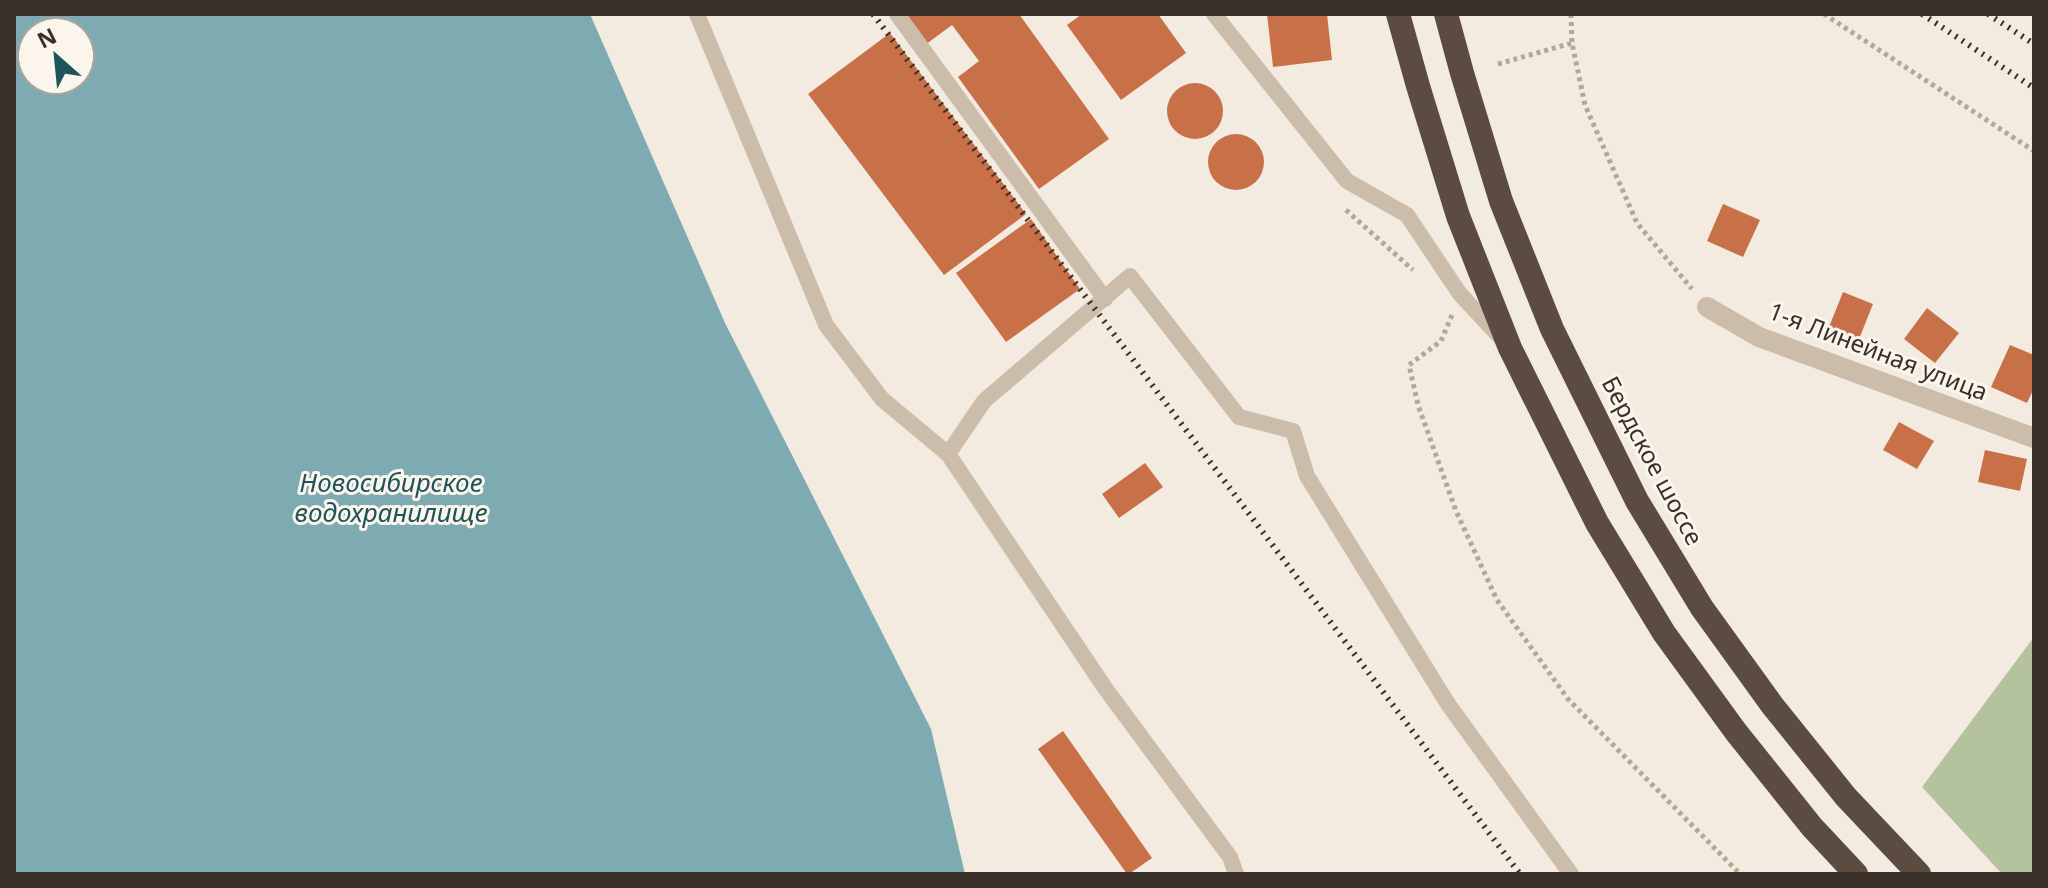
<svg xmlns="http://www.w3.org/2000/svg" width="2048" height="888" font-family="'Noto Sans',sans-serif">
<style>
.green{fill:#b4c39e}
.water{fill:#7dabb1;fill-rule:evenodd}
.building{fill:#c87149}
.lines{fill:none;stroke-linecap:round;stroke-linejoin:round}
.path{stroke:#b8a694;stroke-width:5;stroke-dasharray:4 4;stroke-linecap:butt}
.lane{stroke:#ccbcaa;stroke-width:16}
.street{stroke:#ccbcaa;stroke-width:20}
.highway{stroke:#5b4b41;stroke-width:24}
.rail{stroke:#3a302a;stroke-width:6;stroke-dasharray:2 6;stroke-linecap:butt}
.labels{text-anchor:middle;stroke-width:6;stroke-linejoin:round;paint-order:stroke}
.street-label{font-size:24px;fill:#3a302a;stroke:#fbf5ec}
.water-label{font-size:26px;font-style:italic;fill:#1e545c;stroke:#fbf5ec}
</style>
<rect width="100%" height="100%" fill="#f3ebdf"/>
<path class="green" d="M2034 637V874H2002L1922 787Z"/>
<path class="water" d="M14 14H590L725 323 931 729 965 874H14ZM32 32H80V80H32Z"/>
<path class="building" d="M903 14H1019L1109 139 1039 189 958 77 979 61 952 25 925 45Z
M1082 14H1158L1186 53 1121 100 1067 25Z
M1267 14H1327L1332 60 1273 67Z
M890 33 1026 214 944 275 808 94Z
M1167 111a28 28 0 1 1 56 0a28 28 0 1 1-56 0Z
M1208 162a28 28 0 1 1 56 0a28 28 0 1 1-56 0Z
M1723 204 1760 220 1743 257 1707 241Z
M1031 219 1080 289 1006 342 956 273Z
M1843 292 1873 304 1859 339 1829 327Z
M1927 308 1959 333 1935 363 1904 339Z
M2010 345 2034 355V388L2027 403 1991 387Z
M1899 422 1934 441 1917 469 1883 450Z
M1985 450 2027 459 2020 491 1978 482Z
M1145 463 1163 487 1119 518 1102 494Z
M1063 731 1152 858 1129 874H1127L1038 749Z"/>
<g class="lines">
<path class="path" d="M1571 14 1572 43 1585 105 1637 223 1692 289
M1824 14 2034 151
M1498 64 1572 43
M1346 210 1413 270
M1452 315 1441 341 1409 365 1418 405 1456 511 1497 600 1568 699 1740 874"/>
<path class="lane" d="M697 14 826 325 882 399 948 454
M897 14 1105 299
M1214 14 1347 181 1407 215 1460 294 1501 338
M1236 874 1230 857 1105 688 948 454 984 401 1130 276 1239 417 1293 431 1307 476 1448 704 1571 874"/>
<path class="street" d="M1707 307 1759 337 2034 438"/>
<path class="highway" d="M1398 14 1418 86 1458 216 1510 348 1597 523 1664 633 1736 732 1812 827 1856 874
M1446 14 1462 73 1501 201 1552 329 1637 501 1702 608 1772 705 1846 797 1919 874"/>
<path class="rail" d="M873 14 1520 874
M1922 14 2034 88
M1988 14 2034 44"/>
</g>
<g class="labels">
<g class="street-label">
<text transform="translate(1878 352) rotate(21)" y="8">1-я Линейная улица</text>
<text transform="translate(1652 461) rotate(62)" y="8">Бердское шоссе</text>
</g>
<g class="water-label">
<text x="391" y="492">Новосибирское<tspan x="391" dy="30">водохранилище</tspan></text>
</g>
</g>
<rect width="2048" height="888" fill="none" stroke="#3a302a" stroke-width="32"/>
<g transform="translate(56 56) rotate(333)"><circle r="38" fill="#fbf5ec" stroke="#aea69e" stroke-width="2"/>
<path d="M0-6L14 30L0 20L-14 30Z" fill="#1e545c"/>
<text y="-12" font-size="22" font-weight="bold" text-anchor="middle" fill="#3a302a">N</text>
</g>
</svg>
